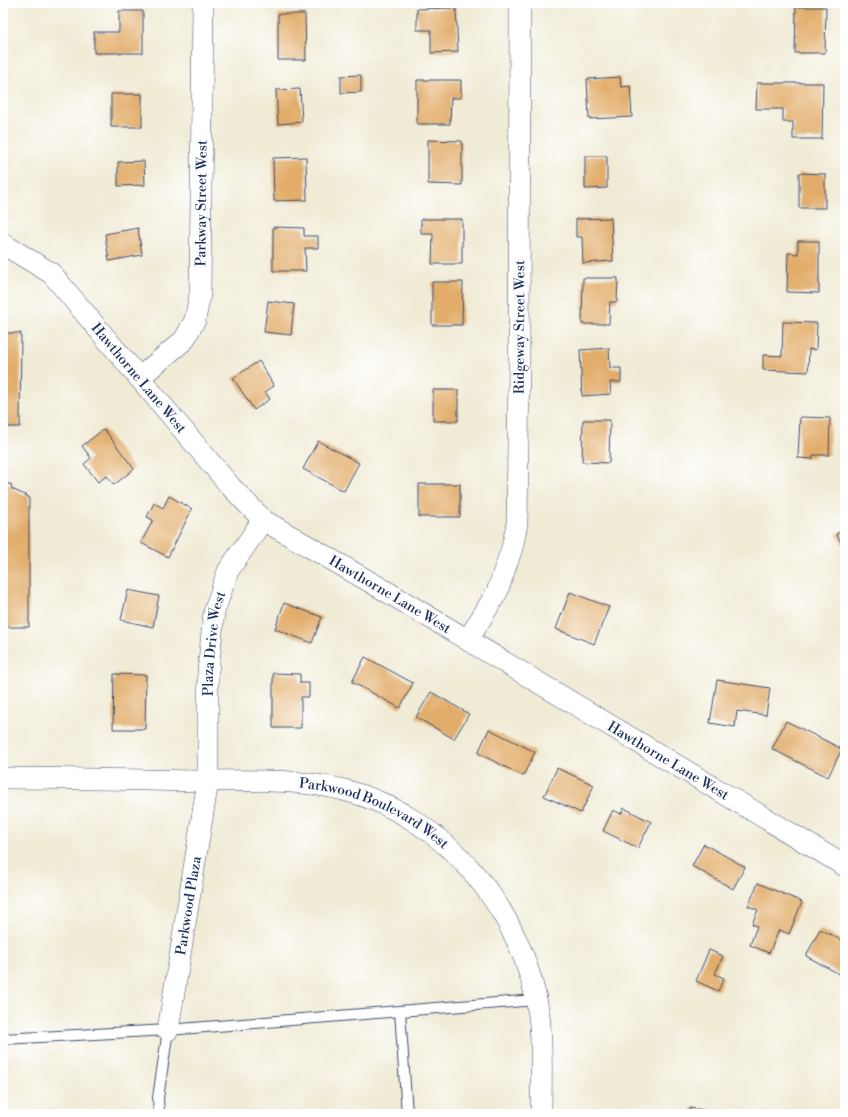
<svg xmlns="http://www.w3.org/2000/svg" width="848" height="1117" font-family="'Libre Bodoni',serif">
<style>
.building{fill:#e2ad6a}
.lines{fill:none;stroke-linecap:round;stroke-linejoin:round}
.lane-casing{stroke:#3b4b70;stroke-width:12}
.street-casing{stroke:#3b4b70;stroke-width:22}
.lane{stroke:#fff;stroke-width:10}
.street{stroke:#fff;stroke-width:21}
.labels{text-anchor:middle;stroke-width:3.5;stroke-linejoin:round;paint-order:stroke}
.street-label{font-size:14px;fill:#1b2f5e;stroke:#fff}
</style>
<rect width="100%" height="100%" fill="#fff"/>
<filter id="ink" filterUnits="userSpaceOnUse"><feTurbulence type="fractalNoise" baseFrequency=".025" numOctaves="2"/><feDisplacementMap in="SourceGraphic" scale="8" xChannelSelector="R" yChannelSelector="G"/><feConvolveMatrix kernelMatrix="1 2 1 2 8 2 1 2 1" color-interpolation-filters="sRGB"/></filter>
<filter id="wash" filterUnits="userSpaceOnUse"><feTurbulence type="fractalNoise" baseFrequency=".012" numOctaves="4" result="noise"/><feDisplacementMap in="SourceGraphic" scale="16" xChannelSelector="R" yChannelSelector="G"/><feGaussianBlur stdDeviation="0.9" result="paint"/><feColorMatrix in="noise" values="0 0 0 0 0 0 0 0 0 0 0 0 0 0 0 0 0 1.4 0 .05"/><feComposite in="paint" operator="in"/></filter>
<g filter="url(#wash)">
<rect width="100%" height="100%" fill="#f0ebd5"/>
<g id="blocks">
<path class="building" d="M796 7H826L825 53H795Z
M456 8 458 52 431 53V30H417V9Z
M119 11H143V53H94V32H119Z
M278 14H305L306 60H278Z
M361 75V92L341 93V76Z
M620 77 621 87 630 86 632 117 589 119 587 79Z
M417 80H461V98H451L450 124H417Z
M757 83H823L822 139H793V122H783V109H756Z
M300 89 302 122 278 124 276 90Z
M111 94H142V127H111Z
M428 140 462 141V185L428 184Z
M585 156H607V188L585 189Z
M306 157 307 200 274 201 273 158Z
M144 161 145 185 118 186V162Z
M799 173 825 174V208H799Z
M611 218 613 261 583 263 582 237H576V219Z
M421 219H462V264H432L433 234H421Z
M273 227 304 228V236H318V248H305L306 271H273Z
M138 228 142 255 109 261 105 234Z
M798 241H819V293L787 292 788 253 798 254Z
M583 278H618L617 302H610L609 324H582Z
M432 282H463L462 325H432Z
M268 301 294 304 291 335 264 332Z
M783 322 817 323 816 350 809 349 808 372 763 370V355L782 356Z
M3 333H21L20 427H3Z
M609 348 610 368H621V382H610L611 394 582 396 580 350Z
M259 361 274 386 265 392 270 399 254 410 233 378Z
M433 390H458V421H433Z
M800 417 830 418 829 455H813V459L798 458Z
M583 420H610L609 463 582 462Z
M104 429 134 469 114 485 107 476 98 482 84 464 91 458 82 446Z
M318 441 359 463 344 491 303 469Z
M3 484H11L12 489 29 497V627H3Z
M419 484H460V517H419Z
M169 496 192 509 168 557 141 543 153 520 147 517 154 503 163 508Z
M845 529V549L836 534Z
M128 590 159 596 153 627 121 620Z
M570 592 609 607 594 644 556 629Z
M284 603 322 617 312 643 275 629Z
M365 657 413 683 400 708 352 682Z
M273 673 300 674V683H309V697H301V728H273Z
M114 674 146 675 145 729H113Z
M717 680 770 688 766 715 737 711 735 727 710 723Z
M431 692 469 714 454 739 416 717Z
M786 721 842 749 828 777 772 749Z
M489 729 535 752 523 776 478 753Z
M557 768 594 785 581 813 544 796Z
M624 808 651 822 638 848 603 831 613 810 621 814Z
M704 844 745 867 733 889 692 866Z
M758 883 802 902 789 934 779 930 769 953 750 945 757 926 752 924 758 910 748 906Z
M820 929 845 942V977L806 956Z
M709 950 723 956 715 974 724 978 718 991 696 981Z
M690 1108 704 1110 703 1114H690Z"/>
</g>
</g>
<g filter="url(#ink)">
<use href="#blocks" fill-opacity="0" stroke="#3b4b70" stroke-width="1"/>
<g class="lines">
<defs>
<path id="lane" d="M400 1011 407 1114
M3 1039 168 1030 535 1000
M159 1114 158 1098 168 1030"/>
<g id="street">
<path id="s1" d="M3 244 51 273 231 487 263 520 384 590 845 866"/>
<path id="s2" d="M139 378 184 340 195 320 200 294 203 3"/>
<path id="s3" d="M468 640 497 592 512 548 517 524 519 368 520 3"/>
<path id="s4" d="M3 778C69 778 135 780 200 781 249 781 296 778 344 790 446 816 524 912 539 1015 543 1048 541 1081 541 1114"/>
<path id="s5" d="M168 1030 208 781V672L214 612 228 571 263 520"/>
</g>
</defs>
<use href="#lane" class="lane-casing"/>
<use href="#street" class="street-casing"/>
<use href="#lane" class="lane"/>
<use href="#street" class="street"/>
</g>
</g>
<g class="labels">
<g class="street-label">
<text dy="5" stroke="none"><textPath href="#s2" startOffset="199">Parkway Street West</textPath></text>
<text dy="5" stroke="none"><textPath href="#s3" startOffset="324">Ridgeway Street West</textPath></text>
<text dy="5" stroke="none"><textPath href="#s1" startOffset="193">Hawthorne Lane West</textPath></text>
<text dy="5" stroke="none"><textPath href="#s1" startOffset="529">Hawthorne Lane West</textPath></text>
<text dy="5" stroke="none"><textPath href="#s5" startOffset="390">Plaza Drive West</textPath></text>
<text dy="5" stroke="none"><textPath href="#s1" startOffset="853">Hawthorne Lane West</textPath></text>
<text dy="5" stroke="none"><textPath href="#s4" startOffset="378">Parkwood Boulevard West</textPath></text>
<text dy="5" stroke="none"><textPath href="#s5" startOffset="126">Parkwood Plaza</textPath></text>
</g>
</g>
<rect width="848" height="1117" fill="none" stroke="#fff" stroke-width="16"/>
</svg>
